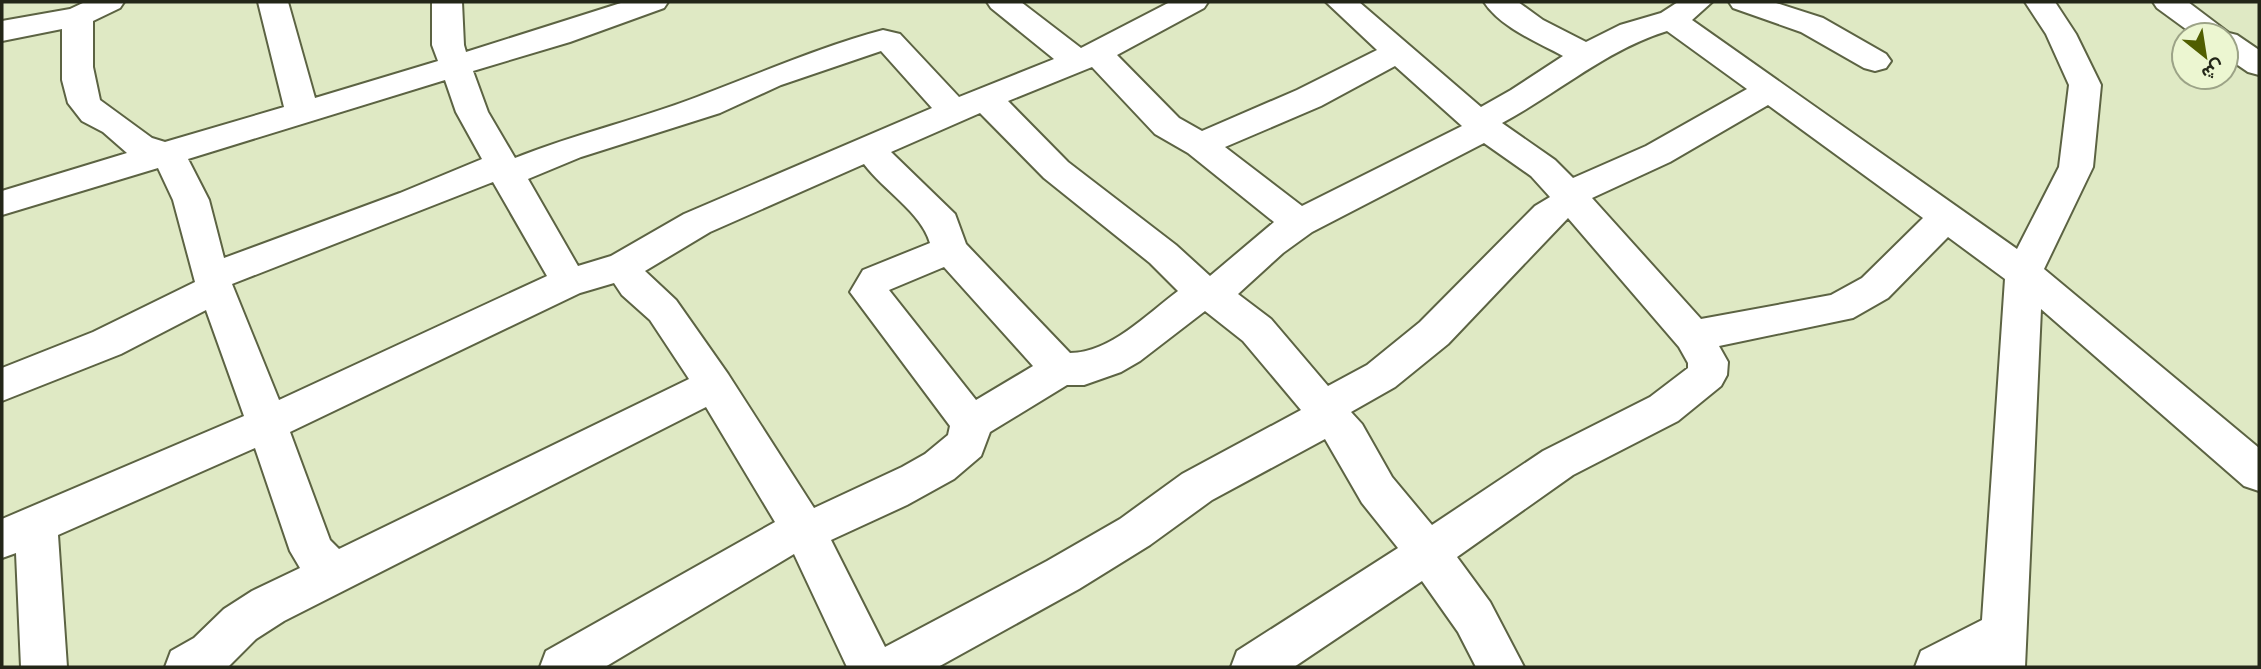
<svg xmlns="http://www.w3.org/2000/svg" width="2261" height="669" font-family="Arial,Vazirmatn,sans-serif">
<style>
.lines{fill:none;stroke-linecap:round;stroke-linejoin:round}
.minor-casing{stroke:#5c6343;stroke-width:4}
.minor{fill:#fff;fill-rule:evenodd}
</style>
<rect width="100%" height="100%" fill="#dfe9c4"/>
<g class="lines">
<defs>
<path id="minor" d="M85 2H124L120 8 93 21V67L100 100 152 138 165 142 284 107 258 2H288L315 98 438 61 432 45V2H462L464 45 466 52 624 2H668L664 8 570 42 473 71 488 112 515 158C575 134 637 120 697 97 759 74 819 47 883 30L900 34 959 97 1054 59 991 8 987 2H1021L1081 48 1170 2H1208L1204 8 1117 55 1179 118 1202 131 1297 90 1377 50 1326 2H1359L1481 107 1511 90 1563 56C1537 42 1500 27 1484 2H1518L1543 20 1586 42 1620 25 1661 13 1678 2H1712L1692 20 2017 249 2059 167 2069 85 2046 34 2025 2H2055L2076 34 2101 85 2093 167 2044 269 2259 448V491L2244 486 2041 309 2025 667H1915L1921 651 1982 620 2005 279 1948 237 1888 298 1853 318 1719 346 1728 362 1727 375 1721 386 1678 421 1573 475 1457 557 1490 602 1524 667H1476L1458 632 1422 581 1294 667H1231L1237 651 1398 548 1362 503 1325 439 1212 500 1150 545 1079 589 938 667H847L794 554 605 667H540L546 651 775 522 706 407 284 621 256 639 228 667H165L171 651 194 638 224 609 252 591 300 568 290 551 255 448 58 535 67 667H21L16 553 2 558V519L244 416 206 310 121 354 2 401V368L93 332 195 282 173 200 158 168 2 215V191L127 153 103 132 82 121 68 103 62 80V29L2 41V21L70 9ZM1667 31 1747 89 1646 146 1573 178 1555 160 1502 123C1558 93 1606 50 1667 31ZM881 51 932 108 684 214 611 256 578 266 528 179 581 157 720 113 781 85ZM1395 66 1462 126 1302 206 1225 147 1321 106ZM1092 67 1155 134 1188 153 1274 222 1210 276 1176 245 1068 162 1008 101ZM445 80 456 112 482 159 400 193 224 258 209 200 188 159ZM1768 105 1923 218 1862 278 1831 295 1701 319 1592 198 1670 162ZM980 113 1044 178 1150 263 1178 291C1147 314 1110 353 1070 353L966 244 955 214 891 152ZM1484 143 1531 176 1550 197 1535 206 1420 322 1367 365 1328 386 1271 319 1238 294 1283 253 1312 232ZM864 164C883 190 921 212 930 243L863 270 850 292 950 426 948 435 925 454 902 467 814 508 728 374 676 300 645 271 710 232ZM493 182 547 276 279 400 232 284ZM1568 218 1679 347 1688 363V368L1650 397 1543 451 1432 525 1392 477 1362 424 1351 412 1395 387 1448 344ZM944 267 1033 366 976 400 889 290ZM614 283 622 295 650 320 689 379 339 549 330 540 290 432 580 293ZM1205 311 1243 341 1301 410 1182 474 1120 519 1047 561 885 647 831 540 907 505 954 479 981 456 990 432 1067 385H1084L1121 372 1140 361Z
M1729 2H1773L1823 18 1886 54 1891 61 1886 68 1875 71 1864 68 1801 32 1733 8Z
M2153 2H2188L2229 33 2237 35 2259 50V75L2248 72 2226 57V35H2194L2157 8Z"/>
</defs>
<use href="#minor" class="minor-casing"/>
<use href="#minor" class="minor"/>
</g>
<rect width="2261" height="669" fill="none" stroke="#232618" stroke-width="7"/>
<g transform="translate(2205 56) rotate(150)"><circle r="33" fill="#ecf6d1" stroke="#9ca387" stroke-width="2"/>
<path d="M0-5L12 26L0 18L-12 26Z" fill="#505e00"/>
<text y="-10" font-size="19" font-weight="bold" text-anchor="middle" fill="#232618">ش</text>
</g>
</svg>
